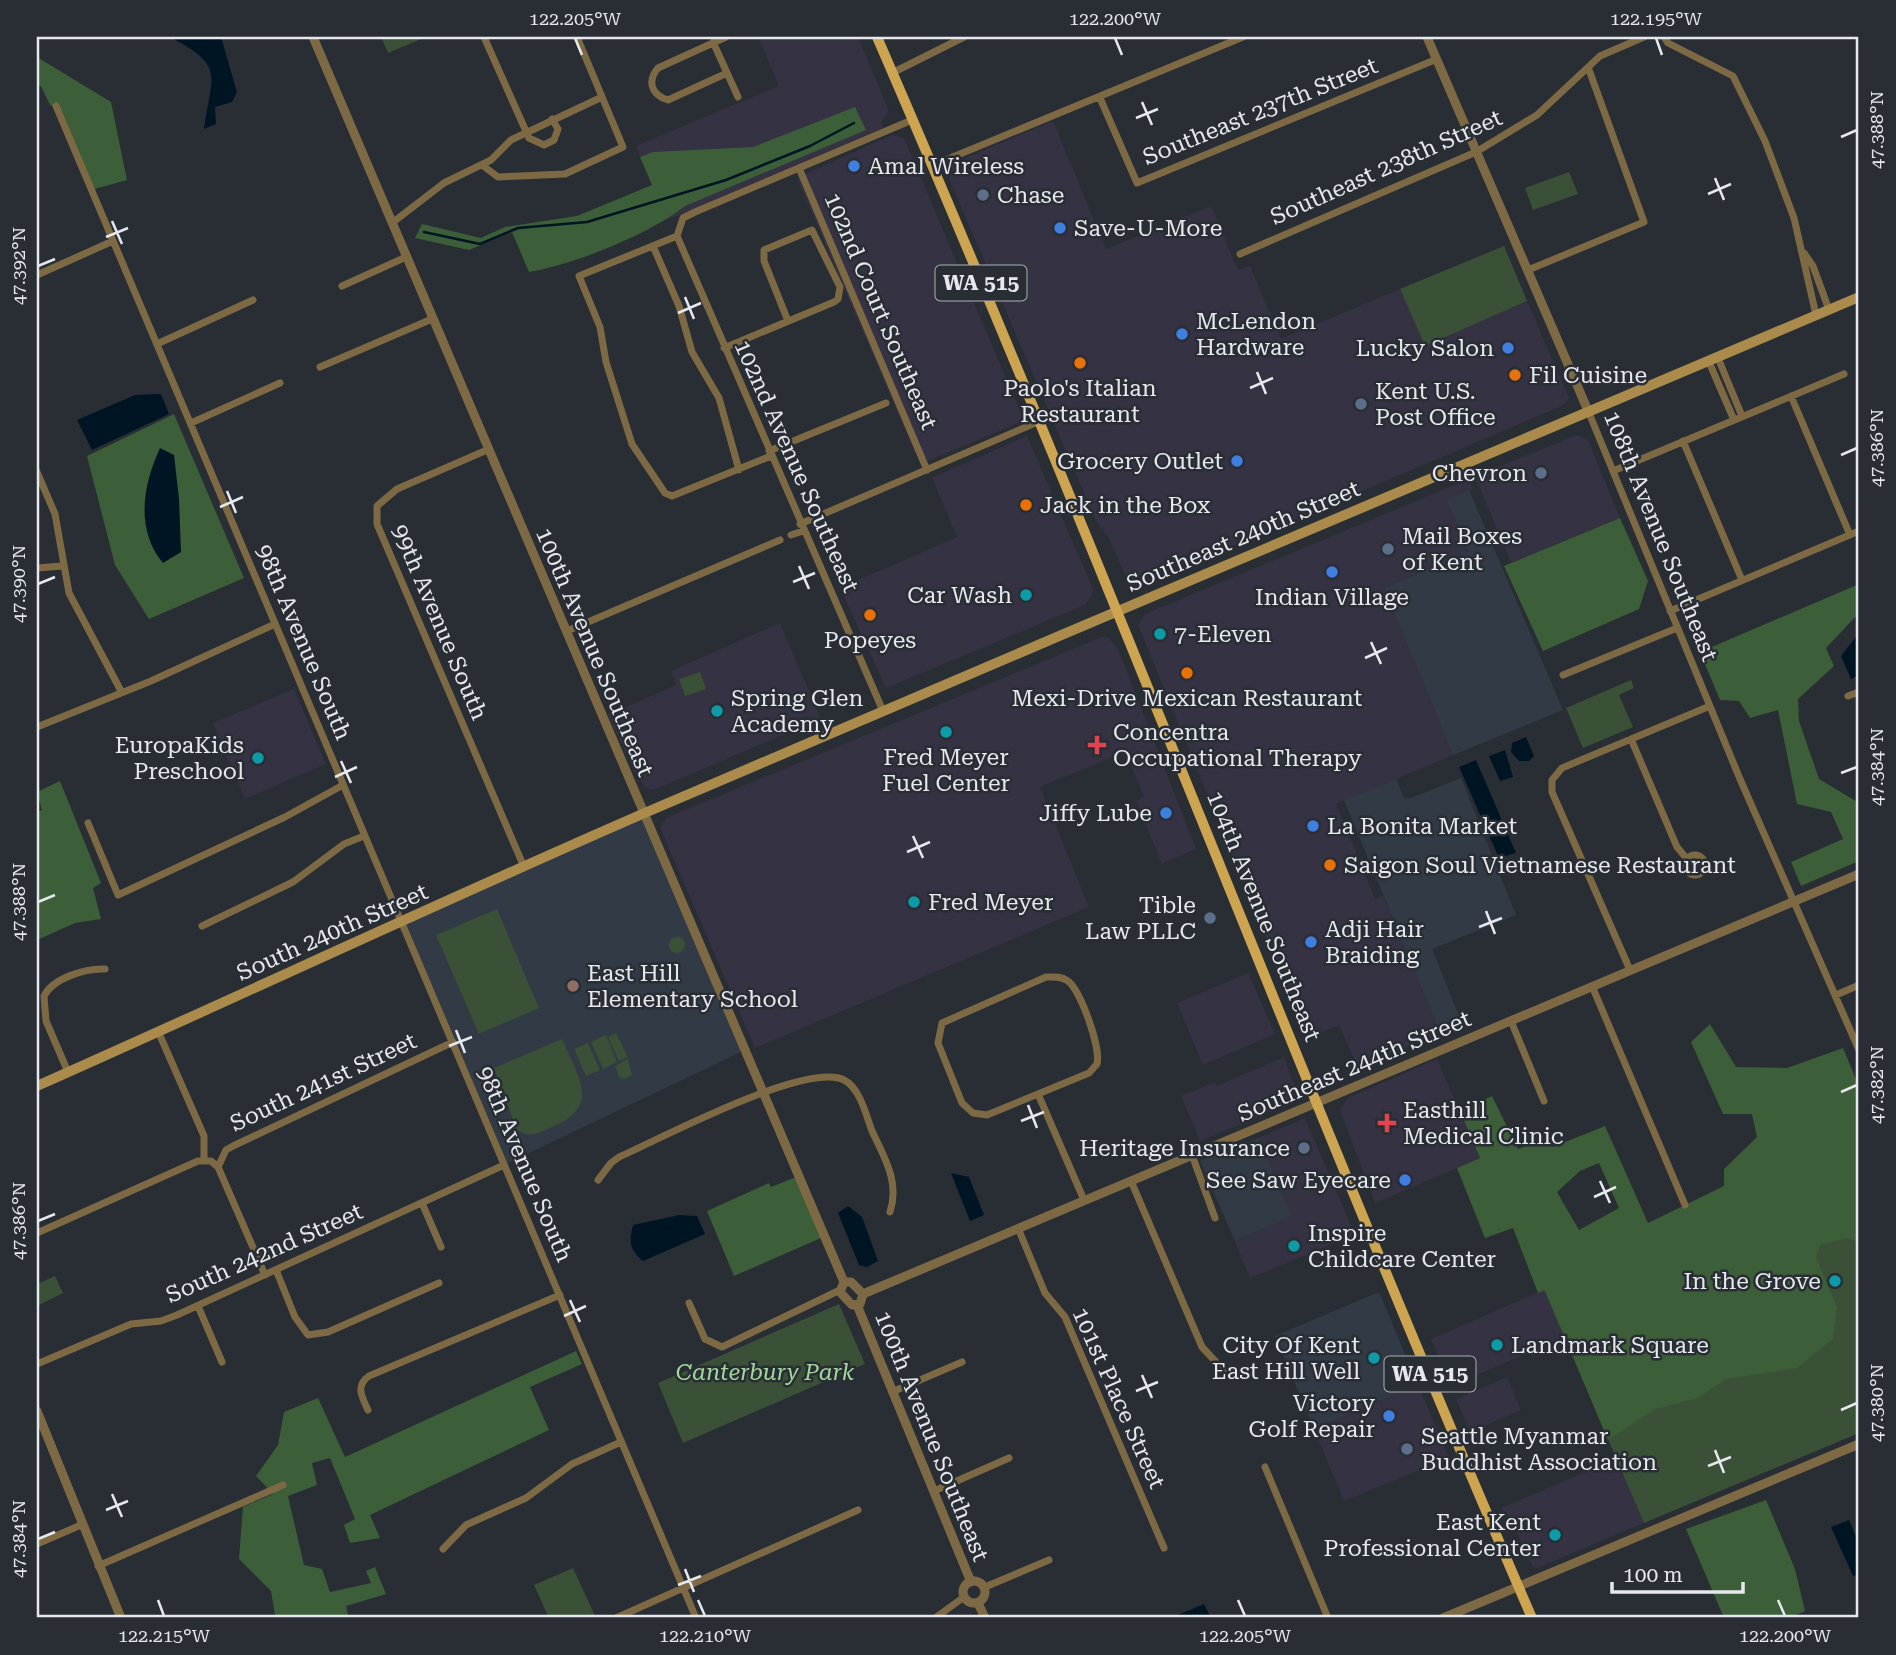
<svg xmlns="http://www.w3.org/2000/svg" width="1896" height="1655" font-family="'Roboto Serif',serif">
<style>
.commercial{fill:#353243}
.built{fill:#323a46}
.green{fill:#3a5037}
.forest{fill:#3c5e38;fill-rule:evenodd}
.water{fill:#001523}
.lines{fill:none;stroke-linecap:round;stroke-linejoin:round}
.stream{stroke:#001523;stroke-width:2.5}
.minor{stroke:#7d6a44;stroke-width:7}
.tertiary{stroke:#7d6a44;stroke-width:9}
.secondary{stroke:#aa8b4c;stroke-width:10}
.primary{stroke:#cda551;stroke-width:10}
.ticks{fill:none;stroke:#e6e8ed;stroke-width:2.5}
.shop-dot{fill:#3f7fe0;stroke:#292e35;stroke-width:2.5}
.service-dot{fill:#5c6f8a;stroke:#292e35;stroke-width:2.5}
.food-dot{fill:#e8710a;stroke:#292e35;stroke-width:2.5}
.culture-dot{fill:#0f9aa8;stroke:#292e35;stroke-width:2.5}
.health-dot{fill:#e0444e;stroke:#292e35;stroke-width:2.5}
.education-dot{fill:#8d6e63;stroke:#292e35;stroke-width:2.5}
.labels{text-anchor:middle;stroke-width:5;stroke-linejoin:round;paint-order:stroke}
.shield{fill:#292e35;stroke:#adb0b6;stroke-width:2}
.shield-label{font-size:21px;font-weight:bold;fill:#e6e8ed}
.street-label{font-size:23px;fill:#e6e8ed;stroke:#292e35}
.poi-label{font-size:23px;fill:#e6e8ed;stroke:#292e35;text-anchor:start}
.park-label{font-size:23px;font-style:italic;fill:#a2d99b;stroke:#292e35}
.neatline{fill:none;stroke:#e6e8ed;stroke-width:2.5}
.ticks-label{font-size:18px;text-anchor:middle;fill:#e6e8ed}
</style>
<rect width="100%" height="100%" fill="#292e35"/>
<path class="commercial" d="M758 37H858L889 111 881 122 883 128 667 220 636 146 779 86Z
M1053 121 1106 249 1211 206 1238 270 1250 266 1281 339 1400 289 1425 346 1527 301 1569 398 1564 405 1235 545 1214 547 1136 581 1127 579 1108 537 1096 521 944 167Z
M892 135 904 138 1022 416 1018 423 920 464 797 178Z
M1577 435 1588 440 1620 518 1511 563 1475 476Z
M1027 436 1093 589 1092 595 1085 605 886 688 840 588 957 537 932 478Z
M1469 479 1473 489 1447 500 1469 551 1384 588 1453 755 1336 804 1375 899 1383 896 1440 1033 1358 1068 1339 1025 1307 1038 1138 625 1145 614Z
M780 623 821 719 653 790 646 787 635 773 608 715 676 685 671 671Z
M1102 637 1109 638 1119 651 1196 849 1162 864 1136 801 1144 797 1125 752 1040 787 1089 907 755 1048 660 827 666 818Z
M294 689 326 764 245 799 213 723Z
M1248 973 1275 1034 1203 1065 1177 1003Z
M1284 1057 1294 1084 1291 1100 1285 1106 1200 1141 1181 1096 1215 1082 1217 1086Z
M1437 1059 1480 1158 1375 1203 1340 1110 1348 1098Z
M1305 1118 1355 1235 1250 1278 1235 1241 1291 1216 1258 1138Z
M1544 1290 1565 1337 1451 1386 1431 1339Z
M1507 1377 1521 1410 1470 1432 1456 1399Z
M1418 1385 1449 1458 1344 1501 1314 1429Z
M1617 1459 1644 1523 1537 1568 1533 1567 1514 1527 1501 1508Z"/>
<path class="built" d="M1469 490 1563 710 1453 755 1384 588 1469 551 1447 500Z
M1461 778 1516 915 1432 949 1462 1023 1440 1033 1344 800 1396 779 1404 798H1411Z
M643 814 745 1050 504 1165 402 921Z
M1258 1138 1292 1216 1235 1241 1200 1161Z
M1379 1292 1418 1385 1314 1429 1275 1336Z"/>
<path class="green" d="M381 37H426L388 53Z
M1569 172 1578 194 1533 210 1525 188Z
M1504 246 1527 301 1425 346 1400 289Z
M700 672 706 689 685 696 679 679Z
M1631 680 1634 688 1619 695 1633 727 1583 748 1566 708Z
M497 909 539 1008 479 1034 436 935Z
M669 945a8 8 0 1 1 16 0a8 8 0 1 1-16 0Z
M616 1033 628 1057 619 1061 608 1037Z
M606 1035 617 1062 603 1069 591 1042Z
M562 1039C580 1081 602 1107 548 1129 536 1134 528 1138 517 1130L494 1068Z
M588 1043 600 1070 586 1076 574 1049Z
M628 1059 632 1075 624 1079 619 1077 615 1066Z
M1859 1160V1433L1644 1523 1544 1290Z
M55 1276 63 1293 37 1306V1284Z
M839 1304 865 1364 683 1443 658 1383Z
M573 1568 596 1618H549L534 1585Z"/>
<path class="forest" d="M37 57 111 102 127 180 91 190 56 107 50 105 41 86H37Z
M855 107 866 130 685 206C650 234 573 265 529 272L512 232 469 250 415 238 422 224 481 238 505 227 577 216 652 185 640 157 653 152 753 147Z
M174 414 244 578 149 619 115 565 87 456Z
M1620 518 1648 581 1639 609 1543 651 1504 566Z
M1859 584V613L1826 648 1834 666 1798 699 1799 721 1819 779 1859 803V861L1801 886 1791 862 1843 839 1831 812 1797 804 1778 710 1750 718 1739 701 1720 700 1700 652Z
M60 781 101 883 93 888 101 919 75 923 37 940V812L42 810 37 792Z
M1710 1024 1736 1067 1787 1068 1843 1048 1859 1087V1242L1847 1238 1820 1245 1816 1257 1837 1307 1833 1339 1797 1368 1726 1379 1698 1398 1655 1409 1608 1440 1545 1290 1538 1293 1513 1228 1485 1238 1457 1168 1480 1158 1460 1111 1492 1096 1518 1149 1541 1141 1553 1147 1605 1126 1648 1223 1724 1186V1169L1757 1137 1752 1114H1723L1691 1042ZM1599 1163 1619 1208 1579 1230 1557 1192 1580 1171Z
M796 1177 821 1238 734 1276 707 1211 769 1183 771 1187Z
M576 1351 582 1364 530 1387 549 1430 370 1515 380 1538 350 1543 344 1525 355 1519 330 1458 312 1463 317 1485 288 1496 304 1565 322 1569 330 1592 371 1583 366 1571 375 1567 386 1594 346 1606 349 1618H268L275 1615 271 1591 239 1559 243 1507 273 1494 256 1476 278 1445 284 1412 318 1398 345 1457Z
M1766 1500 1795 1569 1805 1611 1789 1618H1724L1686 1529Z"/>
<path class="water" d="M170 37H221L237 92 232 102 215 107 216 124 204 129C211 75 227 67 170 37Z
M161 394 169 414 92 450 77 420 135 395Z
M160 448 174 455 179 499 181 552 163 563C135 529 143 485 160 448Z
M1859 633V675L1851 679 1841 656Z
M1526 737 1534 756 1529 761H1519L1511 752 1512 743Z
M1505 750 1513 777 1500 781 1489 756Z
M1476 760 1516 853 1499 858 1459 767Z
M951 1173 969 1177 984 1215 970 1221Z
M848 1206 862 1217 878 1261 867 1267 859 1265 838 1213Z
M679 1215 697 1216 705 1234 643 1261C629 1249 629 1242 633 1225Z
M1849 1520 1859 1544V1574L1853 1576 1831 1527Z
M1204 1604 1211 1618H1171Z"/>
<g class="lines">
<path class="stream" d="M424 232 480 244 518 228 587 222 726 180 810 146 854 123"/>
<path class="minor" d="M484 37 529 138 544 145 554 140 558 129 552 119
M726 37 658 68C647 81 651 95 668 100L727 73
M1664 37 1668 43 1733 76 1765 141 1794 218 1816 315
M713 42 738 97
M892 73 964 37
M1100 98 1137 183 1437 59
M56 106 696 1618
M482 165 498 177 565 174 623 147 577 37
M931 166 1243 37
M799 168 927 470
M392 223 444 183 491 160 511 140 602 97
M677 236 883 711
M653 246 679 306 692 352 719 398 739 470
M1804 253 1813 266 1829 310
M1240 254 1476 152 1537 115 1600 56 1644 37
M1528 270 1644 222 1588 67
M37 275 113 241
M342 286 406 257
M157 344 253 300
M724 348 834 302 838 299 840 287 812 230 764 250V261L788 321
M1718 358 1742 416
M1709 362 1734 420
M320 367 432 319
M1791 396 1850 535
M1589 413 1740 779 1859 1050
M191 423 280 383
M1683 441 1742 580
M487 450 397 489 377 506V524L524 867
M769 451 886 403
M771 456 672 496 665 493 632 444 606 362 600 327 579 276 677 236 683 218 695 212 912 120
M1613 471 1844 374
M37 472 55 514 69 593 121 691
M800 524 1040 421
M791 535 803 531
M37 568 62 566
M1670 611 1859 531
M567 631 780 540
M1563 675 1677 628
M1848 696 1859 692
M37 727 151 681 275 624
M1631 739 1677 847 1687 859
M88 823 118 895 285 817 343 785
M1685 865a10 10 0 1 1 20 0a10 10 0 1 1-20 0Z
M202 926 293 882 344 844 364 836
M1630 970 1552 792V780L1562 768 1710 706
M1046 977C1053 977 1061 976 1068 981 1081 991 1101 1048 1097 1064L1089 1073 987 1115 973 1113 962 1103 938 1043 942 1023Z
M1592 986 1685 1205
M1836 995 1859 985
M1511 1021 1544 1101
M158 1031 204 1136V1160
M68 1072 46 1021 44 996C53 978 86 968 105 969
M1038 1094 1084 1200
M1192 1155 1215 1218
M218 1167 226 1150 233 1146 453 1042
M598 1180 611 1163 619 1157C660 1139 806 1061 844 1080 860 1088 866 1115 872 1131 884 1157 900 1182 890 1212
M1131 1181 1202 1347 1229 1376
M422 1203 441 1247
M1018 1228 1045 1293 1065 1317 1164 1548
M37 1233 198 1161H211L218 1167 265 1275
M276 1270 295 1317 308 1335 328 1332 439 1283
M689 1303 705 1339 722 1347 840 1290
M198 1306 222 1362
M37 1364 131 1324 161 1321 177 1315 504 1165
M892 1392 962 1362
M368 1410C362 1397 355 1386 369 1376L560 1295
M1265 1467 1328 1618
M934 1491 1009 1458
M37 1544 81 1525
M443 1549 466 1525 526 1498 572 1464 621 1442
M98 1566 283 1485
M985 1587 1049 1560
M616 1618 858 1510
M935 1618 964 1597"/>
<path class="tertiary" d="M313 37 844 1282
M1427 37 1589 413
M844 1282H851L863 1294 860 1304 852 1305 840 1292Z
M863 1294 1859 874
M857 1305 971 1582
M37 1411 121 1618
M963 1592a11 11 0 1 1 22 0a11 11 0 1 1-22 0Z
M978 1603 985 1618
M1443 1618 1859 1444"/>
<path class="secondary" d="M37 1086C240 996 442 901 647 812 1050 638 1456 470 1859 297"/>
<path class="primary" d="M877 37C1104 560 1305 1094 1532 1618"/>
</g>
<path class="ticks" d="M575 38 582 55M1115 38 1122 55M1656 38 1662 55M1142 102 1152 125M1136 118 1158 109M1841 137 1857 130M1715 178 1724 200M1708 194 1731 184M112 221 122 244M106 237 128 228M38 266 55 259M685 297 694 319M678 313 701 303M1257 372 1266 394M1250 388 1273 378M1841 455 1857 448M227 491 236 513M220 507 243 497M799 566 809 589M793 582 815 573M38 584 55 577M1371 642 1381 664M1365 658 1387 648M341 761 351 783M1841 773 1857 767M335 777 357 767M913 836 923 858M907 852 930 842M38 902 55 895M1486 911 1495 934M1479 927 1502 918M456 1030 465 1053M449 1046 472 1037M1841 1092 1857 1085M1028 1105 1037 1128M1021 1121 1044 1112M1600 1181 1610 1203M1594 1197 1616 1187M38 1221 55 1214M570 1300 580 1322M564 1316 586 1306M1142 1375 1152 1398M1136 1391 1158 1382M1841 1410 1857 1403M1715 1450 1724 1473M1708 1466 1731 1457M112 1494 122 1517M106 1510 128 1501M38 1539 55 1532M685 1569 694 1592M678 1585 701 1576M158 1600 164 1616M698 1600 705 1616M1238 1600 1245 1616M1778 1600 1785 1616"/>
<g class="shop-dot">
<circle cx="854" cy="166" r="7"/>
<circle cx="1060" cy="228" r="7"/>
<circle cx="1182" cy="334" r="7"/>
<circle cx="1508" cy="348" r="7"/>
<circle cx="1237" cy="461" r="7"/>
<circle cx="1332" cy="572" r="7"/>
<circle cx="1166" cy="813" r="7"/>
<circle cx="1313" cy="826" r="7"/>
<circle cx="1311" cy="942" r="7"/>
<circle cx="1405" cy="1180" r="7"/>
<circle cx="1389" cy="1416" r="7"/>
</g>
<g class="service-dot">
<circle cx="983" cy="195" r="7"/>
<circle cx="1361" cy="404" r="7"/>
<circle cx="1541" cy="473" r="7"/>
<circle cx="1388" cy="549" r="7"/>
<circle cx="1210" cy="918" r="7"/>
<circle cx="1304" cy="1148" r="7"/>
<circle cx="1407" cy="1449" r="7"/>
</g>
<g class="food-dot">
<circle cx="1080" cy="363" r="7"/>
<circle cx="1515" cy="375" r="7"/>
<circle cx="1026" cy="505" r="7"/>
<circle cx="870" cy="615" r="7"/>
<circle cx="1187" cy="673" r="7"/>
<circle cx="1330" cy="865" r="7"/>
</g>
<g class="culture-dot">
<circle cx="1026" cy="595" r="7"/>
<circle cx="1160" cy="634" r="7"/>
<circle cx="717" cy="711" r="7"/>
<circle cx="946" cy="732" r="7"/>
<circle cx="258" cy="758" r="7"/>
<circle cx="914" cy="902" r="7"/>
<circle cx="1294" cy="1246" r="7"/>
<circle cx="1835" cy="1281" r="7"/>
<circle cx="1497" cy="1345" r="7"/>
<circle cx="1374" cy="1358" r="7"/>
<circle cx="1555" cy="1535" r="7"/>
</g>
<g class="health-dot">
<path d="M1093.5 734.5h7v7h7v7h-7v7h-7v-7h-7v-7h7z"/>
<path d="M1383.5 1112.5h7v7h7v7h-7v7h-7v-7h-7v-7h7z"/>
</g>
<circle class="education-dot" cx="573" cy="986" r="7"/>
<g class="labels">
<g class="shield">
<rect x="935.5" y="265.5" width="91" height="35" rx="5"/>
<rect x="1384.5" y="1356.5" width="91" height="35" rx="5"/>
</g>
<g class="shield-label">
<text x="981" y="290">WA 515</text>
<text x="1430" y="1381">WA 515</text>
</g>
<g class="street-label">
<text transform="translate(1260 111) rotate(-22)" y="8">Southeast 237th Street</text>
<text transform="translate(1386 167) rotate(-24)" y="8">Southeast 238th Street</text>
<text transform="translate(881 311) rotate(67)" y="8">102nd Court Southeast</text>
<text transform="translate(797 466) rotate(66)" y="8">102nd Avenue Southeast</text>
<text transform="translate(1243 536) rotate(-23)" y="8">Southeast 240th Street</text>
<text transform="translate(1661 536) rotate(68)" y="8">108th Avenue Southeast</text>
<text transform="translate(440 622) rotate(67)" y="8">99th Avenue South</text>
<text transform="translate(304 642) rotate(67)" y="8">98th Avenue South</text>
<text transform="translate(595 652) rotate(67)" y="8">100th Avenue Southeast</text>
<text transform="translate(1264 916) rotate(68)" y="8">104th Avenue Southeast</text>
<text transform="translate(332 932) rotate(-24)" y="8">South 240th Street</text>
<text transform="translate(1354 1066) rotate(-23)" y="8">Southeast 244th Street</text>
<text transform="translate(323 1082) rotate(-25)" y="8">South 241st Street</text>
<text transform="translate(525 1164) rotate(67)" y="8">98th Avenue South</text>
<text transform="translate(264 1253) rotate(-24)" y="8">South 242nd Street</text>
<text transform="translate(1119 1398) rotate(66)" y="8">101st Place Street</text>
<text transform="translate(932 1436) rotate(68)" y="8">100th Avenue Southeast</text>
</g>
<g class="poi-label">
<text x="868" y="174">Amal Wireless</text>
<text x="997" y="203">Chase</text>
<text x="1074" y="236">Save-U-More</text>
<text x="1196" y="329">McLendon<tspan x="1196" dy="26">Hardware</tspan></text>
<text x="1494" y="356" text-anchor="end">Lucky Salon</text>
<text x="1529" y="383">Fil Cuisine</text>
<text x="1080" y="396" text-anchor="middle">Paolo's Italian<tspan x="1080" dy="26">Restaurant</tspan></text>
<text x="1375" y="399">Kent U.S.<tspan x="1375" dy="26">Post Office</tspan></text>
<text x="1223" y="469" text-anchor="end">Grocery Outlet</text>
<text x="1527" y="481" text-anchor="end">Chevron</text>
<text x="1040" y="513">Jack in the Box</text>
<text x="1402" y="544">Mail Boxes<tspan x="1402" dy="26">of Kent</tspan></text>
<text x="1012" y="603" text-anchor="end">Car Wash</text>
<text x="1332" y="605" text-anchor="middle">Indian Village</text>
<text x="1174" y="642">7-Eleven</text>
<text x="870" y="648" text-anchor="middle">Popeyes</text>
<text x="731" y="706">Spring Glen<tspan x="731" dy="26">Academy</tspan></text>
<text x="1187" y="706" text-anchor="middle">Mexi-Drive Mexican Restaurant</text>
<text x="1113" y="740">Concentra<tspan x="1113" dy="26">Occupational Therapy</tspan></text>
<text x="244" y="753" text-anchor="end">EuropaKids<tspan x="244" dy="26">Preschool</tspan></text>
<text x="946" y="765" text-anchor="middle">Fred Meyer<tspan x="946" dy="26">Fuel Center</tspan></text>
<text x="1152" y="821" text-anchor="end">Jiffy Lube</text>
<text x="1327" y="834">La Bonita Market</text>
<text x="1344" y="873">Saigon Soul Vietnamese Restaurant</text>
<text x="928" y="910">Fred Meyer</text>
<text x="1196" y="913" text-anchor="end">Tible<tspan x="1196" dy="26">Law PLLC</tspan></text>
<text x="1325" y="937">Adji Hair<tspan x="1325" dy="26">Braiding</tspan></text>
<text x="587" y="981">East Hill<tspan x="587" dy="26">Elementary School</tspan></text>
<text x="1403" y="1118">Easthill<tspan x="1403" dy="26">Medical Clinic</tspan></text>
<text x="1290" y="1156" text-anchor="end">Heritage Insurance</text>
<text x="1391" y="1188" text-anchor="end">See Saw Eyecare</text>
<text x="1308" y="1241">Inspire<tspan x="1308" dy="26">Childcare Center</tspan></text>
<text x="1821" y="1289" text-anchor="end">In the Grove</text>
<text x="1360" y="1353" text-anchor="end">City Of Kent<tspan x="1360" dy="26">East Hill Well</tspan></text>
<text x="1511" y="1353">Landmark Square</text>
<text x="1375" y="1411" text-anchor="end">Victory<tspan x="1375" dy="26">Golf Repair</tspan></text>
<text x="1421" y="1444">Seattle Myanmar<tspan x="1421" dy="26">Buddhist Association</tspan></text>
<text x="1541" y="1530" text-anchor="end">East Kent<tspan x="1541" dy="26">Professional Center</tspan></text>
</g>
<g class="park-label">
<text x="765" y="1380">Canterbury Park</text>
</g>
</g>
<rect width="1896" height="1655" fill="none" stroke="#292e35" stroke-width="77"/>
<path d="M1612 1582v10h131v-10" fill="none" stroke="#e6e8ed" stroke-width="3.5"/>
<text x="1623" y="1582" font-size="21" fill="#e6e8ed" stroke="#292e35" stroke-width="5" paint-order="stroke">100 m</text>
<rect x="38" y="38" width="1819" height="1578" class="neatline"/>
<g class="ticks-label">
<text x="575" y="25">122.205°W</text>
<text x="1115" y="25">122.200°W</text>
<text x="1656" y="25">122.195°W</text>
<text transform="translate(1877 130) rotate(-90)" y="6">47.388°N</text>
<text transform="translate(19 266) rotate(-90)" y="6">47.392°N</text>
<text transform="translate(1877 448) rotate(-90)" y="6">47.386°N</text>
<text transform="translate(19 584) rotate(-90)" y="6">47.390°N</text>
<text transform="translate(1877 767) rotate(-90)" y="6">47.384°N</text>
<text transform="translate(19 902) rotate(-90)" y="6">47.388°N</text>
<text transform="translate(1877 1085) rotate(-90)" y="6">47.382°N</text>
<text transform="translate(19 1221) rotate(-90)" y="6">47.386°N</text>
<text transform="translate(1877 1403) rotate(-90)" y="6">47.380°N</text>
<text transform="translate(19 1539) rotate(-90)" y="6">47.384°N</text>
<text x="164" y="1642">122.215°W</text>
<text x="705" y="1642">122.210°W</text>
<text x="1245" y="1642">122.205°W</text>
<text x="1785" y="1642">122.200°W</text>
</g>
</svg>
